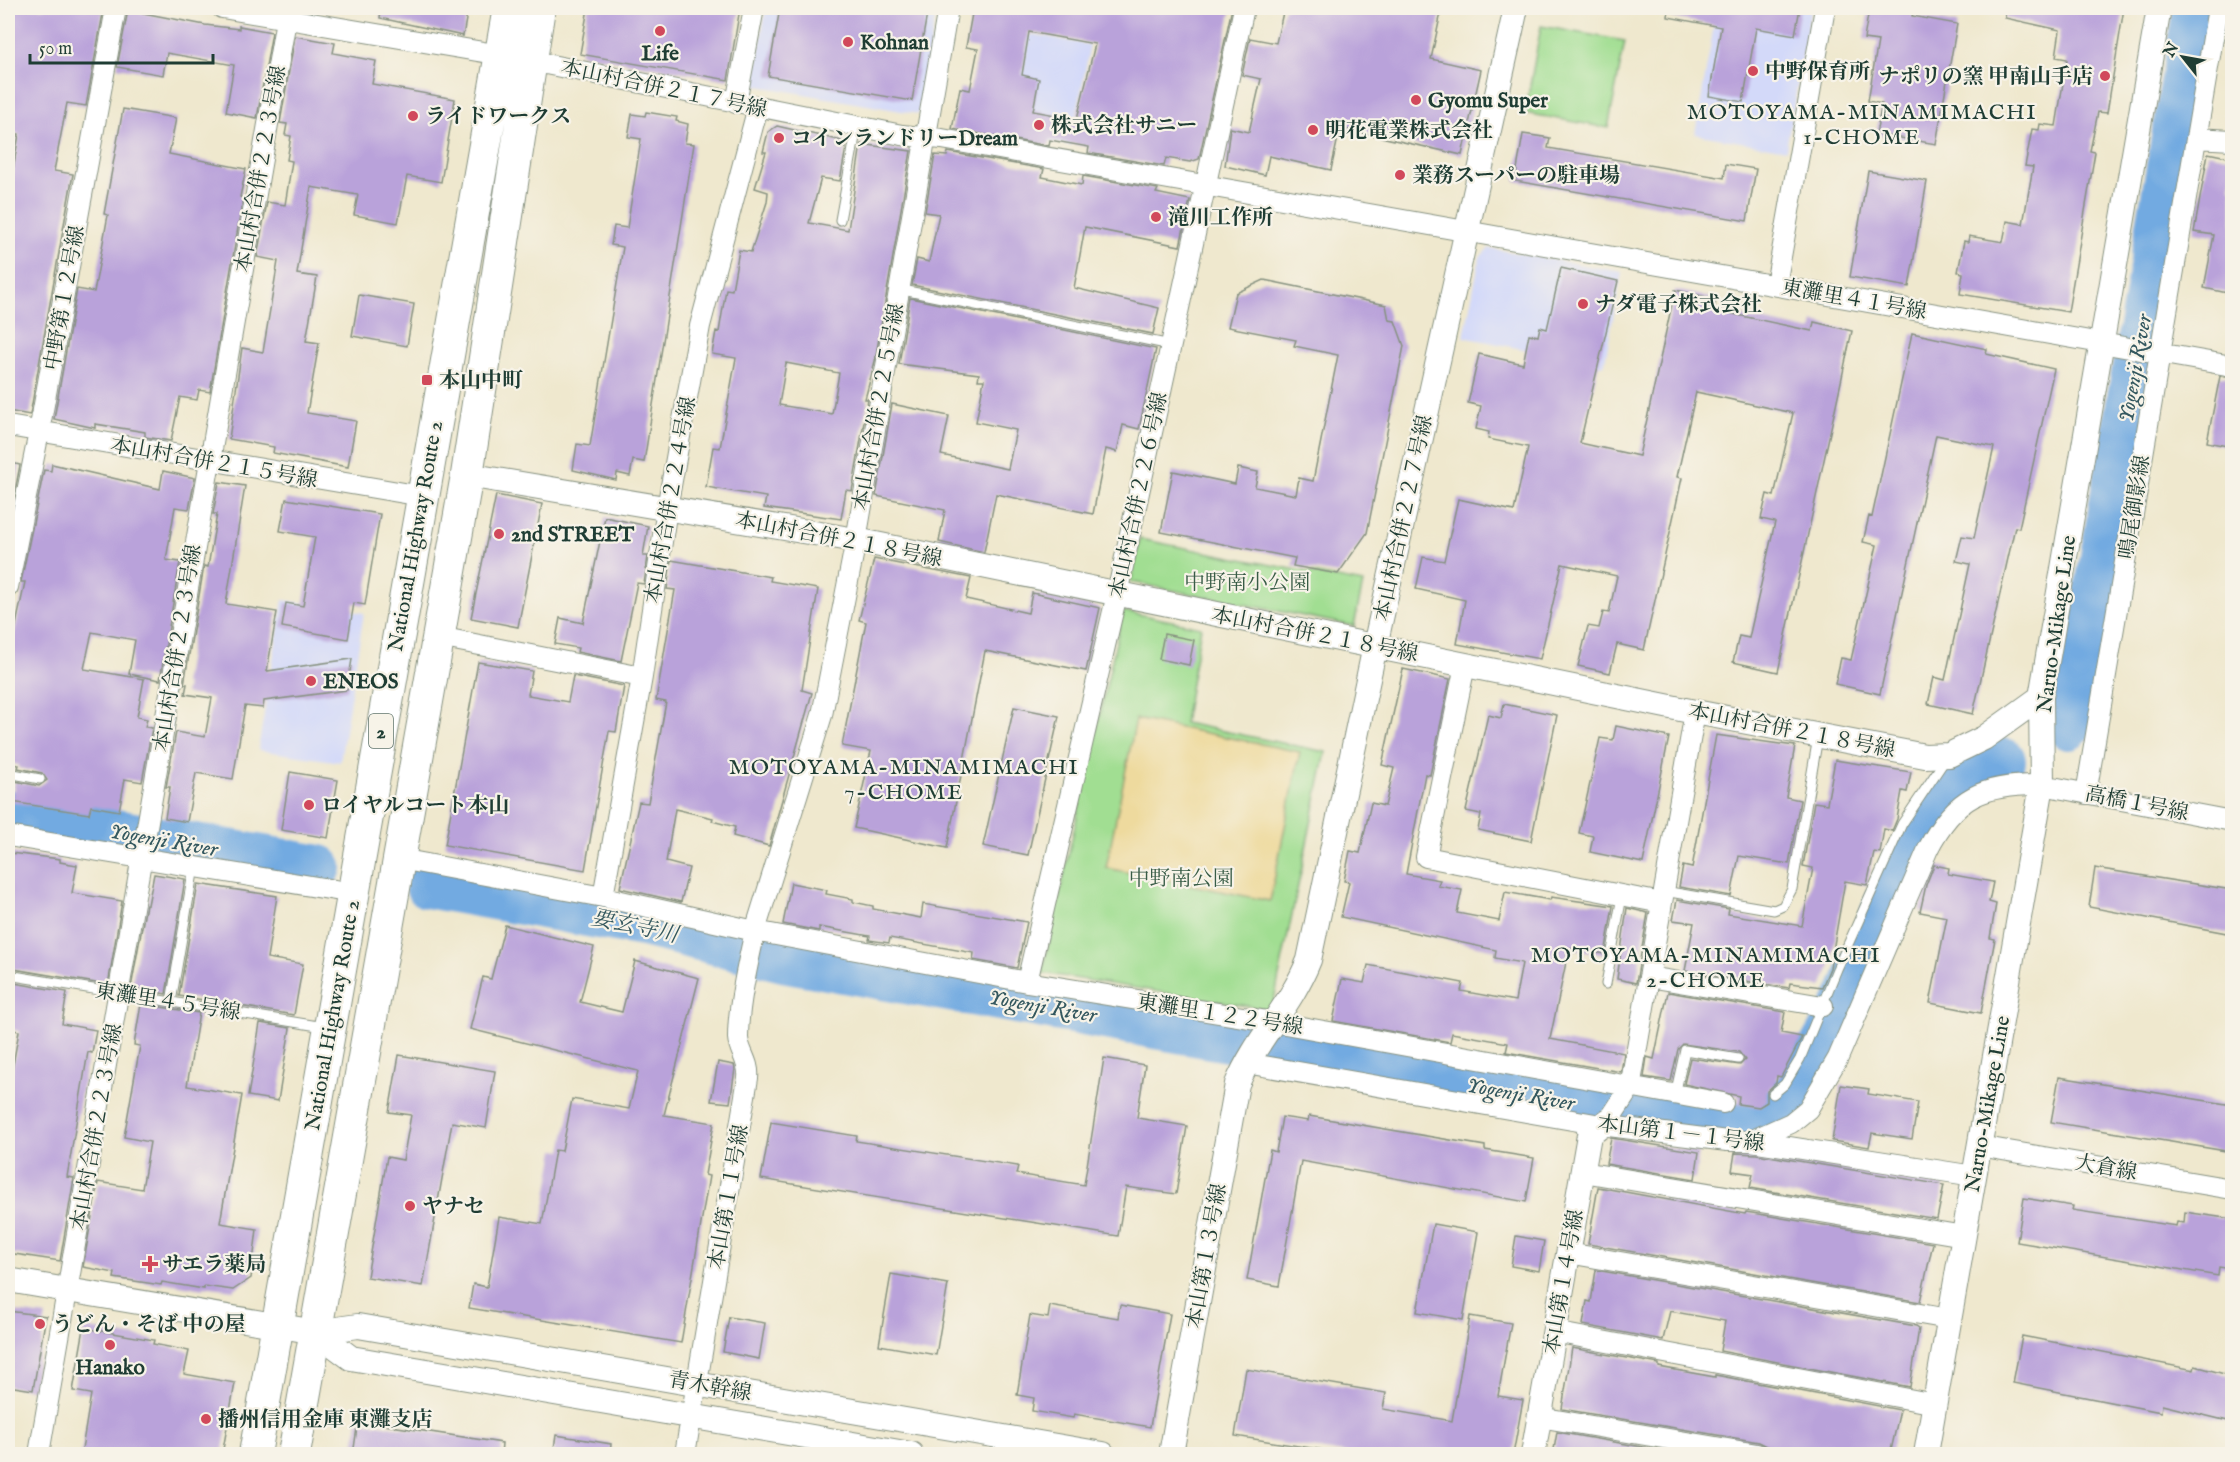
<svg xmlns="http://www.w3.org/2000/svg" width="2240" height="1462" font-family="'IM FELL English','Noto Serif JP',serif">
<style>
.built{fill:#d3d9f9}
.green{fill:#a1de92;stroke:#608e63;stroke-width:1.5}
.sand{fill:#eeda9e;stroke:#868c69;stroke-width:1.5}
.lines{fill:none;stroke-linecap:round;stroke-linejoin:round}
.river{stroke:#72aae1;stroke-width:44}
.building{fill:#b9a2da;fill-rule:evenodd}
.service-casing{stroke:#879281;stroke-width:11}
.minor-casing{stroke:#879281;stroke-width:22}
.tertiary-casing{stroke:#879281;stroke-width:26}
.trunk-casing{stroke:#879281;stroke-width:34}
.service{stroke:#fff;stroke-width:9}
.minor{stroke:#fff;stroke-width:20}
.tertiary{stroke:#fff;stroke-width:24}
.trunk{stroke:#fff;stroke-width:32}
.poi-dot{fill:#d1495b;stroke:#f7f3e8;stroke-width:2}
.labels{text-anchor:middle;stroke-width:4.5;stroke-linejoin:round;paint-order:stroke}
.shield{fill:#f7f3e8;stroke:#60746a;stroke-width:1.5}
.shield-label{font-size:20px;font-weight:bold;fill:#1f3d34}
.poi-label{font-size:21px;font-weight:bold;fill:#1f3d34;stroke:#f7f3e8;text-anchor:start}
.street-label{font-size:21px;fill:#1f3d34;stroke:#f7f3e8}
.park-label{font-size:21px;fill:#395d47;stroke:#f7f3e8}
.neighbourhood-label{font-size:22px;letter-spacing:1.5px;fill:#1f3d34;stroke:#f7f3e8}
.water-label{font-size:22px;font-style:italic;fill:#34585f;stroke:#f7f3e8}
</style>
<rect width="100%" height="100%" fill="#f7f3e8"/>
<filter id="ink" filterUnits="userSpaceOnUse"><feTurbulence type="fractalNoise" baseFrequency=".0167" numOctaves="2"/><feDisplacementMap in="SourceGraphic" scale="12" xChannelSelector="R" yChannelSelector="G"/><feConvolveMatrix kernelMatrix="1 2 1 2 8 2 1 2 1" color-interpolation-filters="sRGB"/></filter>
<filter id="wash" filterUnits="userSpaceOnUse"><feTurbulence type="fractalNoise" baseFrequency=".008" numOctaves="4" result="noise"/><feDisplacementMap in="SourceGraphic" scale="24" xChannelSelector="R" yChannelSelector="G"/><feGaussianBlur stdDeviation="1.35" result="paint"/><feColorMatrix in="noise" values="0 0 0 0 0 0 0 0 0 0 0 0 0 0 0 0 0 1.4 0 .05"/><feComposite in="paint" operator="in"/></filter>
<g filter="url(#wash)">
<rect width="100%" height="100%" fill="#efe8ce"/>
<path class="built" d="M766 8H937L918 114 753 85Z
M1717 8H1811L1786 150 1695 134Z
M1030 34 1090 45 1071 146 1012 135Z
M1489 248 1622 272 1604 366 1464 337 1480 257Z
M283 600 364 613 340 762 258 750Z"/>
<path class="green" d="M1541 26 1625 41 1608 128 1525 113Z
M1140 539 1363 583 1354 626 1131 582Z
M1123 611 1201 627 1184 723 1326 752 1272 1010 1042 973Z"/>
<path class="sand" d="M1136 719 1300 752 1270 901 1106 868Z"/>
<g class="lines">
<path class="river" d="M2069 728 2082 674 2195 8
M8 812 320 867
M427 886 643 925 783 960 1588 1105 1737 1126 1788 1106 1848 998 1894 884 1945 794 2004 760"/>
</g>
<g id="blocks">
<path class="building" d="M8 8H104L86 106 67 103 54 171 73 174 30 415 8 411V199L19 134 8 132Z
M381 8H468L463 36 380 18Z
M588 8H740L728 80 580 54Z
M780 8H928L912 101 768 76Z
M973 8H1041L1070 12 1071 8H1232L1199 159 1190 162 1166 158 1164 166 1088 153 1089 147 1050 140 1049 146 952 129 960 88 970 90 978 49 966 47ZM1029 32 1095 44 1077 119 1033 111 1039 79 1022 75Z
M1284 8H1442L1431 59 1481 70 1462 155 1340 128 1331 170 1269 156 1265 175 1225 166 1230 128 1249 132 1261 79 1242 75 1250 38 1276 43Z
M1669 8H1800L1795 35 1756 28 1743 102 1709 96 1721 27 1668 17Z
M1877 8H1914L1912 16 1957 24 1936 144 1876 134 1882 104 1868 101 1878 41 1864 39 1869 9 1877 10Z
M2006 8H2124L2107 113 2098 112 2090 151 2095 152 2068 312 1960 294 1963 273 1958 272 1964 241 1968 242 1969 236 2003 242 2007 221 2023 224 2033 167 2025 166 2032 129 2039 130 2040 124 2056 126 2067 59 2056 57 2060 30 2005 18Z
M128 10 205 25 239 29V26L272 32 257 118 226 112 234 65 167 53 163 75 117 67Z
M295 36 335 43 333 53 376 61 372 84 455 99 441 182 407 176 398 223 354 215 358 195 311 187 297 274 317 277 306 341 319 343 307 413 356 421 348 467 273 453 274 447 229 439 242 348 263 352 278 261 257 257 267 202 285 205 292 161 287 160 291 136 285 135 287 124 280 123Z
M123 109 176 118 169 154 246 169 240 197 243 198 210 392 199 390 197 400 180 397 171 441 145 437V432L95 424V428L54 419 77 289 94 292 108 215 104 214Z
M646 112 677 117 676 121 688 124 685 143 694 144 644 462 633 460 630 476 617 473 616 480 573 470 577 444 590 446 623 247 611 245 614 226 627 228 641 139 628 137 632 114 645 116Z
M777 126 847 142 840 181 821 178 809 223 848 230 861 144 911 151 875 361 865 399H868L852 491 846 490 841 519 764 508 766 497 706 487 713 447 720 448 736 358 712 354 716 331 719 332 726 289 732 290 739 250 751 252 767 202 768 192 755 188 766 152H763L768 132ZM786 363 839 373 832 414 779 405Z
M1523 134 1550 138 1548 148 1724 178 1726 164 1756 169 1747 221 1515 181Z
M948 152 1044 169 1042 177 1082 185 1083 176 1158 189 1156 193 1190 200 1180 246 1085 227 1074 288 1159 308 1153 334 912 285 917 259 929 262 939 214 925 212 935 155 947 156Z
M2208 153 2232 158 2230 188H2232V294L2204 288 2214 235 2194 232Z
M1868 171 1927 181 1909 287 1850 277Z
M1561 268 1618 281 1580 443 1639 456 1675 290 1716 299 1714 310 1812 331 1814 322 1852 331 1778 672 1733 662 1739 636 1749 638 1775 522 1761 519 1767 494 1774 496 1793 413 1696 392 1677 477 1682 478 1644 650 1617 644 1610 673 1578 666 1588 626 1599 628 1603 612 1609 613 1617 576 1562 564 1540 659 1457 644 1465 600 1416 589 1423 557 1444 561 1458 499 1514 511 1528 447 1488 439 1489 432 1476 429 1481 406 1468 403 1479 354 1523 364 1529 334 1538 336 1540 327 1547 329Z
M1264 280 1386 305 1389 320 1395 321 1404 346 1367 533 1338 574 1293 566 1295 558 1161 532 1173 471 1235 484 1238 468 1258 472 1255 487 1296 495 1299 478 1313 481 1338 355 1294 346 1296 340 1228 327 1236 293Z
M359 295 414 304 407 346 352 336Z
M910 298 1156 349 1139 429 1123 425 1117 452 1106 449 1093 514 996 494 984 552 939 542 945 510 876 496 892 404 949 416 941 455 1008 469 1016 430 976 422 984 380H978L979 374 899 364Z
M1912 333 1987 349 1986 354 2054 369 2019 528 2015 527 1973 714 1928 704 1934 677 1945 680 1970 564 1956 561 1962 536 1974 538 1994 447 1936 435 1880 694 1835 684 1841 658 1851 660 1877 545 1863 542 1869 516 1872 517Z
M2220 376 2232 378V447L2207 442Z
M8 462 20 465 8 528Z
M52 464 160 489 163 471 195 478 189 509 175 507 166 560 180 562 160 680 129 674 135 640 92 632 84 669 144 679 137 717 147 719 145 727 152 728 142 782 125 779 119 811 91 806 89 814 11 802 15 781 39 786 47 780 42 773 18 768 19 765 8 763V663L25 582H21L44 470 51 471Z
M219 482 245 486 226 604 277 612 267 671 352 659 347 690 264 701 263 708 245 706 233 779 196 773 187 822 165 818 170 787H166L176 732 205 737 212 698 185 694 187 684H184L204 566 208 567 217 514H213Z
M496 495 542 504 518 627 471 618Z
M286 499 380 514 365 605 354 603 348 639 282 627 286 603 303 606 315 537 280 531Z
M605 517 648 526 643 556H648L644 584 637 583 621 661 577 652 578 648 555 644 560 618 583 623Z
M874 559 971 578 966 599 1028 613 1032 593 1100 608 1086 671 985 651 947 848 854 828 871 751 842 746 866 622 859 620Z
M671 560 771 577 770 581 818 589 802 690 812 693 769 846 733 836 735 827 712 821 713 818 675 809 666 862 689 868 681 902 620 888 639 802 648 803 666 702 656 700 675 590 667 589Z
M1164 634 1194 640 1189 665 1159 659Z
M478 662 532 671 528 695 568 702 573 676 624 686 616 732 609 731 585 870 445 845Z
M1403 669 1450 679 1430 775 1425 774 1406 874 1440 880 1438 886 1462 890 1457 913 1499 921 1505 892 1550 900 1551 897 1613 906 1605 954 1569 948 1550 1039 1624 1053 1621 1072 1506 1052 1508 1043 1452 1033 1450 1042 1333 1021 1342 979 1364 983 1368 965 1463 983 1461 991 1515 1001 1522 963 1495 958 1496 950 1341 917 1349 882 1344 881 1350 851 1360 853 1371 803 1385 806 1394 768 1382 765Z
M1504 704 1557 715 1531 841 1478 830 1481 814 1466 811 1488 715 1501 718Z
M1014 707 1059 716 1028 855 983 846Z
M1616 726 1669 737 1643 863 1590 852 1593 836 1579 833 1600 738 1613 740Z
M1716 735 1795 746 1786 797 1800 800 1789 864 1739 856 1731 896 1679 887 1683 866 1692 868Z
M1835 760 1911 772 1907 792 1902 791 1897 819 1892 831 1884 829 1880 853 1874 852 1867 885 1845 881 1830 968 1822 987 1790 983 1789 988 1685 971 1694 923 1673 920 1677 900 1729 909 1728 914 1802 926 1813 868 1803 866 1814 802 1827 804Z
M290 772 338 780 328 838 281 830Z
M10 853 60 859V862L77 865 72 893 122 901 108 985 8 968V870Z
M1934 865 1949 868 1948 874 1993 882 1989 902 1996 904 1990 938 1995 939 1981 1013 1930 1003 1947 917 1920 912 1926 885Z
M2095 868 2232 890V934L2089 907Z
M154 874 185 879 166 994 131 988 146 905H148Z
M791 883 827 890 826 894 853 899V902L873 906V909L921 918 923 904 1027 922 1017 968 973 960 974 953 890 938 889 943 869 940 870 936 819 927V931L783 924Z
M198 884 277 896 267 958 303 964 294 1015 179 996Z
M1627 908 1648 913 1636 983 1617 979Z
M505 925 594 947 580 1002 622 1012 635 961 699 978 664 1115 714 1123 705 1175 709 1176 681 1343 469 1308 473 1284 487 1287 499 1217 542 1224 555 1150 562 1151 572 1099 629 1109 638 1071 470 1029 483 977 491 979Z
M8 982 67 992 62 1024 96 1030 92 1053 88 1052 67 1177 74 1178 60 1261 8 1253V1093L19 1031 8 1029Z
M1668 992 1785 1012 1781 1033 1802 1037 1781 1077 1777 1076 1776 1083 1767 1091V1102L1759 1107 1738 1104 1739 1096 1684 1084 1690 1058 1740 1065 1745 1060 1739 1052 1683 1044 1678 1049 1671 1081 1644 1077 1647 1057 1654 1059Z
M141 1004 199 1013 187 1086 242 1095 220 1223 257 1229 251 1278 233 1290 204 1286V1289L162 1282 161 1285 114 1278 115 1273 83 1267 98 1182 142 1189 150 1142 124 1137 140 1046 134 1045Z
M260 1023 290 1028 278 1101 248 1096Z
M399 1055 495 1071 486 1128 452 1122 423 1286 367 1277 387 1157 403 1160 411 1115 389 1112Z
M1104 1058 1145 1065 1137 1118 1187 1126 1176 1194 1126 1187 1118 1236 761 1179 771 1122 857 1136 856 1141 1018 1166 1016 1174 1084 1185Z
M718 1062 734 1065 735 1069 730 1103 711 1101Z
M2059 1077 2232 1105V1152L2051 1122Z
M1841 1085 1869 1089 1868 1094 1918 1102 1912 1139 1872 1133 1869 1147 1832 1141Z
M1309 1116 1485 1146V1150L1534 1158 1526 1202 1301 1161 1279 1286 1247 1280 1270 1150 1276 1152 1282 1117 1308 1121Z
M1611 1138 1699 1152 1695 1179 1606 1164Z
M1735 1153 1756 1154 1944 1185 1937 1219 1750 1188 1753 1174 1732 1171Z
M1598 1187 1745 1214 1746 1212 1933 1243 1920 1302 1588 1244Z
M2024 1198 2073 1206 2072 1210 2176 1226 2177 1222 2184 1223 2185 1212 2232 1219V1269L2219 1267 2218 1276 2017 1242Z
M1433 1224 1478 1232 1463 1320 1417 1312Z
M1516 1236 1544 1241 1539 1271 1511 1266Z
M1596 1270 1916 1326 1919 1328 1910 1387 1720 1351 1725 1321 1670 1311 1663 1340 1583 1325 1587 1301 1591 1302Z
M891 1274 948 1284 936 1355 879 1345Z
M1120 1305 1170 1314 1150 1427 1074 1414 1073 1418 1032 1411 1034 1398 1017 1395 1030 1315 1048 1318 1050 1306 1118 1318Z
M8 1311 46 1316 33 1390 8 1386Z
M1470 1316 1511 1323 1498 1396 1523 1400 1513 1455H1356L1235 1436 1246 1369 1386 1393 1383 1409 1452 1421Z
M729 1317 765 1323 759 1359 723 1352Z
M84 1328 154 1340 153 1344 189 1351 184 1374 235 1383 222 1455H81L91 1394 73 1391Z
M2022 1336 2194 1370 2195 1366 2232 1376V1422L2162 1405 2161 1412 2013 1383Z
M1572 1348 1659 1364V1367L1715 1377V1375L1900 1410 1890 1455H1788L1770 1451 1771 1448 1759 1442 1562 1409Z
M358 1421 502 1443 501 1455H353Z
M1557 1432 1688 1455H1553Z
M556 1435 611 1444 610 1455H553Z"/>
</g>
</g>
<g filter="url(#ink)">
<use href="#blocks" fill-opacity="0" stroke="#879281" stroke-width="1.5"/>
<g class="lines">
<defs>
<path id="service" d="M840 220 857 126
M898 289 1171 345
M8 773 40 779
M1664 891 1774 910 1783 906 1792 889 1818 737
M8 975 324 1027
M1606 984 1622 896
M171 1002 194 867
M1773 1094 1785 1084 1800 1059 1837 969 1902 824 1947 757
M1675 1095 1685 1050 1738 1059"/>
<path id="minor" d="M222 8 501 55 902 135 942 139 2232 366
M736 103 754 8
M2196 138 2232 140
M1776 285 1825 8
M8 426 422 496
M8 587 39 432 116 8
M439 637 642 677
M1465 665 1426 857 1662 903
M2086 794 2218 8
M8 836 353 893
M400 859 603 897 755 931 1027 982 1274 1022 1723 1103
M603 897 642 677 667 508 700 326 758 107
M1649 977 1823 1006
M1027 982 1117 594 1244 8
M1246 1063 1601 1125 1727 1141H1751L1974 1176
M1609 1120 1630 1088 1695 712
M1753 1140 1791 1123 1808 1109 1838 1058 1928 849C1955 796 1984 784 2042 785L2232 821
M1979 1146 2232 1189
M1583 1172 1964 1236
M1568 1253 1949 1319
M1554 1332 1935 1404
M1539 1417 1757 1454
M39 1454 288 8
M685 1454 748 1078C750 1062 739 1052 738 1038 738 1005 748 963 755 931L822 715 856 540 948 8"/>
<path id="tertiary" d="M467 475 856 540 1695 712 1925 756 1949 755 1984 738 2041 697
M8 1280 316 1332 358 1326 1103 1454
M316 1332 351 1358 911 1454
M1171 1454 1237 1084C1256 1039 1291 1006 1309 960L1375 646 1516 8
M1533 1454 1589 1135 1609 1120
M1926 1454 2042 785 2041 697 2159 8"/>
<path id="trunk" d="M255 1454 509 8
M294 1454 467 475 539 8"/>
</defs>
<use href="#service" class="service-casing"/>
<use href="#minor" class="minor-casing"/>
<use href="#tertiary" class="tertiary-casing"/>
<use href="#trunk" class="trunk-casing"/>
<use href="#service" class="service"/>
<use href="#minor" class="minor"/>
<use href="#tertiary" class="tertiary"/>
<use href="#trunk" class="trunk"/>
</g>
</g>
<g class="poi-dot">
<circle cx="660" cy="31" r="6"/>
<circle cx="848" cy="42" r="6"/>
<circle cx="1753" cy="71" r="6"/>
<circle cx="2105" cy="76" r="6"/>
<circle cx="1416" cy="100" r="6"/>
<circle cx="413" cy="116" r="6"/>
<circle cx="1039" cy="125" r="6"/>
<circle cx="1313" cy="130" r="6"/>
<circle cx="779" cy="138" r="6"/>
<circle cx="1400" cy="175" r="6"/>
<circle cx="1156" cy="217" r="6"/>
<circle cx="1583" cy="304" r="6"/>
<rect x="421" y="374" width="12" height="12" rx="3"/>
<circle cx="499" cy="534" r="6"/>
<circle cx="311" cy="681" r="6"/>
<circle cx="309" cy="805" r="6"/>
<circle cx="410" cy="1206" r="6"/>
<path d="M147 1255h6v6h6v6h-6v6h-6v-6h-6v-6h6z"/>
<circle cx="40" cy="1324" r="6"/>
<circle cx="110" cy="1345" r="6"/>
<circle cx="206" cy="1419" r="6"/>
</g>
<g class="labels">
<rect class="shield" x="369" y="714" width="24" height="34" rx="4.5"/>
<g class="shield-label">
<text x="381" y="738">2</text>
</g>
<g class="poi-label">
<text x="860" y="49">Kohnan</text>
<text x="660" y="60" text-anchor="middle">Life</text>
<text x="1765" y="78">中野保育所</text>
<text x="2093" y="83" text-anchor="end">ナポリの窯 甲南山手店</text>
<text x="1428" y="107">Gyomu Super</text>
<text x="425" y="123">ライドワークス</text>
<text x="1051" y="132">株式会社サニー</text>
<text x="1325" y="137">明花電業株式会社</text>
<text x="791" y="145">コインランドリーDream</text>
<text x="1412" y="182">業務スーパーの駐車場</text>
<text x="1168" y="224">滝川工作所</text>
<text x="1595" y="311">ナダ電子株式会社</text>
<text x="439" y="387">本山中町</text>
<text x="511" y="541">2nd STREET</text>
<text x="323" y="688">ENEOS</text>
<text x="321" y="812">ロイヤルコート本山</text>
<text x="422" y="1213">ヤナセ</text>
<text x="162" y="1271">サエラ薬局</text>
<text x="52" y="1331">うどん・そば 中の屋</text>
<text x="110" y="1374" text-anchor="middle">Hanako</text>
<text x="218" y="1426">播州信用金庫 東灘支店</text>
</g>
<g class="street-label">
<text transform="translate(664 88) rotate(12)" y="7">本山村合併２１７号線</text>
<text transform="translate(260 169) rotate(-80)" y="7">本山村合併２２３号線</text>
<text transform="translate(64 298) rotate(-80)" y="7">中野第１２号線</text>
<text transform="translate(1854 299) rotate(10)" y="7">東灘里４１号線</text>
<text transform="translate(878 407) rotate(-80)" y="7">本山村合併２２５号線</text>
<text transform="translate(214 462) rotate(10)" y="7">本山村合併２１５号線</text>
<text transform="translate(1138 495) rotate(-78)" y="7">本山村合併２２６号線</text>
<text transform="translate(670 500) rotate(-80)" y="7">本山村合併２２４号線</text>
<text transform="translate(2134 507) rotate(-81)" y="7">鳴尾御影線</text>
<text transform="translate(1403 518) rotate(-78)" y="7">本山村合併２２７号線</text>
<text transform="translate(415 536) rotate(-80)" y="7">National Highway Route 2</text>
<text transform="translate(839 539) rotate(11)" y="7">本山村合併２１８号線</text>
<text transform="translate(2056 624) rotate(-82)" y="7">Naruo-Mikage Line</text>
<text transform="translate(1315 634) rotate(11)" y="7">本山村合併２１８号線</text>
<text transform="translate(177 648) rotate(-81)" y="7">本山村合併２２３号線</text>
<text transform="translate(1792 730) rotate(11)" y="7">本山村合併２１８号線</text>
<text transform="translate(2137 803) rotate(11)" y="7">高橋１号線</text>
<text transform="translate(168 1001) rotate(9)" y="7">東灘里４５号線</text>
<text transform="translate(1220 1014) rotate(9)" y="7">東灘里１２２号線</text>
<text transform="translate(332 1015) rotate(-80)" y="7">National Highway Route 2</text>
<text transform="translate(1987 1104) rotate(-80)" y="7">Naruo-Mikage Line</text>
<text transform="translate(96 1127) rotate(-80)" y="7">本山村合併２２３号線</text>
<text transform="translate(1681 1133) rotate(7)" y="7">本山第１－１号線</text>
<text transform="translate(2106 1167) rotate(10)" y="7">大倉線</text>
<text transform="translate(728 1197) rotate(-80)" y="7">本山第１１号線</text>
<text transform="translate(1206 1256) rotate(-80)" y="7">本山第１３号線</text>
<text transform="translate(1563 1282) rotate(-80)" y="7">本山第１４号線</text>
<text transform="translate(710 1386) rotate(10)" y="7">青木幹線</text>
</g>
<g class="park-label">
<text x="1247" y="589">中野南小公園</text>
<text x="1181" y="885">中野南公園</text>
</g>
<g class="neighbourhood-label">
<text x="1862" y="119">MOTOYAMA-MINAMIMACHI<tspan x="1862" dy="25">1-CHOME</tspan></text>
<text x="904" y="774">MOTOYAMA-MINAMIMACHI<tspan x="904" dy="25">7-CHOME</tspan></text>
<text x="1706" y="962">MOTOYAMA-MINAMIMACHI<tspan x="1706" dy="25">2-CHOME</tspan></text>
</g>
<g class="water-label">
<text transform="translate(2134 368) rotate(-80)" y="8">Yogenji River</text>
<text transform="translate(164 839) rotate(10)" y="8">Yogenji River</text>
<text transform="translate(635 925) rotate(12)" y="8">要玄寺川</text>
<text transform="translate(1043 1005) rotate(10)" y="8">Yogenji River</text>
<text transform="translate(1521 1093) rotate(10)" y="8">Yogenji River</text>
</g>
</g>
<rect width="2240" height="1462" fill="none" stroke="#f7f3e8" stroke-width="30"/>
<g transform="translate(2183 57) rotate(301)" stroke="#f7f3e8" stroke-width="4.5" paint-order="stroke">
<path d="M0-4.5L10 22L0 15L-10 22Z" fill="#1f3d34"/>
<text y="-9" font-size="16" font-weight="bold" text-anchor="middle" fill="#1f3d34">N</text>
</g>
<path d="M30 54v9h183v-9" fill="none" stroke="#1f3d34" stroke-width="3"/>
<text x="39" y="54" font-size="18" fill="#1f3d34" stroke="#f7f3e8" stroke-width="4.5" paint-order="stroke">50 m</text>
</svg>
